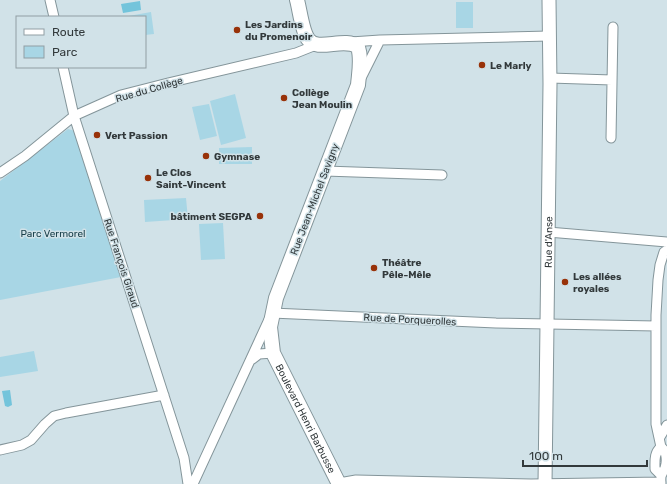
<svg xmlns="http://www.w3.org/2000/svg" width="667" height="484" font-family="Rubik,sans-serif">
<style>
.green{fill:#a8d6e5}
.water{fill:#73c4db}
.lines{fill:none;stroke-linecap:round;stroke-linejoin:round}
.street-casing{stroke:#84959a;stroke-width:11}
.secondary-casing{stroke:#84959a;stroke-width:15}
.primary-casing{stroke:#84959a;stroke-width:16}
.street{stroke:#fff;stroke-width:9}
.secondary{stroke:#fff;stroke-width:13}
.primary{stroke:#fff;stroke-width:14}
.poi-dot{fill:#983209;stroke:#d1e2e8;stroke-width:1.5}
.labels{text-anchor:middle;stroke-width:3;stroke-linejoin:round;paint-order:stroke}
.poi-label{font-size:10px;font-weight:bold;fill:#32393b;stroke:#d1e2e8;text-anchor:start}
.street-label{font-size:10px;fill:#32393b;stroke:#d1e2e8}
.park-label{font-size:10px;fill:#1a404b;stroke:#d1e2e8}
</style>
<rect width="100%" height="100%" fill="#d1e2e8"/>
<path class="green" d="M456 2H473V28H456Z
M151 12 154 34 145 35V17H123Z
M235 94 246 138 221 145 210 101Z
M209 104 217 136 200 140 192 107Z
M68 129 75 131 121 277 0 300V181Z
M252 147V164H219V148Z
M186 198 188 219 145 222 144 200Z
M223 223 225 259 201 260 199 224Z
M34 351 38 371 0 377V357Z"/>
<path class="water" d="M140 1 141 10 123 13 121 4Z
M10 390 12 405 8 407 5 406 2 391Z"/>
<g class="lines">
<defs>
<path id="street" d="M50 0 54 17
M351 42 380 40 549 36
M63 67 74 116 184 458 188 484
M362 76 380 40
M550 78 612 80
M611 138 613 27
M325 171 442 175
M0 173 25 156 74 116 121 95 168 83 296 53 316 45
M548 232 667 242
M251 360 259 354 273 353
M660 437 667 425
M0 450 22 445 31 440 45 424 54 416 66 413 164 395
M661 475 655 469C655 460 654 453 661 447
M339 483 356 480 531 484 661 482
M193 484 272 313 496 323 656 326
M661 484C661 481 660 477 662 474 663 472 664 470 665 468 667 462 667 451 661 447L656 424V315L658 280 660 265 664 252 667 250"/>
<g id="secondary">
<path id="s1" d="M545 484 550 84 549 0"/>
</g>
<g id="primary">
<path id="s2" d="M297 0C300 11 302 31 308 39 317 53 345 36 358 47 362 59 359 73 358 85L276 298 270 327 273 353 339 484"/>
</g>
</defs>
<use href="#street" class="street-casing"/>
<use href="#secondary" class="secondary-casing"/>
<use href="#primary" class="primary-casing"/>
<use href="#street" class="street"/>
<use href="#secondary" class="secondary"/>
<use href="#primary" class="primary"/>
</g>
<g class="poi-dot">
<circle cx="237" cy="30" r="4"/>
<circle cx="482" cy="65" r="4"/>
<circle cx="284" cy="98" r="4"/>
<circle cx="97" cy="135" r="4"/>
<circle cx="206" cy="156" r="4"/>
<circle cx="148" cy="178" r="4"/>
<circle cx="260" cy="216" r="4"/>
<circle cx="374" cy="268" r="4"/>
<circle cx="565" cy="282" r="4"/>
</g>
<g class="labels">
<g class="poi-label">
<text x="245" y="28">Les Jardins<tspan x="245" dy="12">du Promenoir</tspan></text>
<text x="490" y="69">Le Marly</text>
<text x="292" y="96">Collège<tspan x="292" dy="12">Jean Moulin</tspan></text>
<text x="105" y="139">Vert Passion</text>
<text x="214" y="160">Gymnase</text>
<text x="156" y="176">Le Clos<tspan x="156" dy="12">Saint-Vincent</tspan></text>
<text x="252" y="220" text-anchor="end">bâtiment SEGPA</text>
<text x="382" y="266">Théâtre<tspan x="382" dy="12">Pêle-Mêle</tspan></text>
<text x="573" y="280">Les allées<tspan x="573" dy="12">royales</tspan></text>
</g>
<g class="street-label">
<text transform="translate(149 89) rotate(-16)" y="4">Rue du Collège</text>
<text transform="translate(314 199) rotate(-69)" y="4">Rue Jean-Michel Savigny</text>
<text dy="4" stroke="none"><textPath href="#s1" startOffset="242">Rue d'Anse</textPath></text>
<text transform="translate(122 263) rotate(72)" y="4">Rue François Giraud</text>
<text transform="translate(410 319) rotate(3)" y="4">Rue de Porquerolles</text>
<text dy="4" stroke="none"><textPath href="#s2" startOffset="489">Boulevard Henri Barbusse</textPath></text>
</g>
<g class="park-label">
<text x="53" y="237">Parc Vermorel</text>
</g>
</g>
<rect x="16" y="16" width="130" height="52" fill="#d1e2e8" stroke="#919ea3"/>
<rect x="24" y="29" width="20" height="6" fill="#ffffff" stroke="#919ea3"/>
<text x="52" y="36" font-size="12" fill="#32393b">Route</text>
<rect x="24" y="46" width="20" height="12" fill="#a8d6e5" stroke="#919ea3"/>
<text x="52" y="56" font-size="12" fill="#32393b">Parc</text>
<path d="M523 460v6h124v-6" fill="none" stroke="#32393b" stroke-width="2"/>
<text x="529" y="460" font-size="12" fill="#32393b" stroke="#d1e2e8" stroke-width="3" paint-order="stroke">100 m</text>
</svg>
